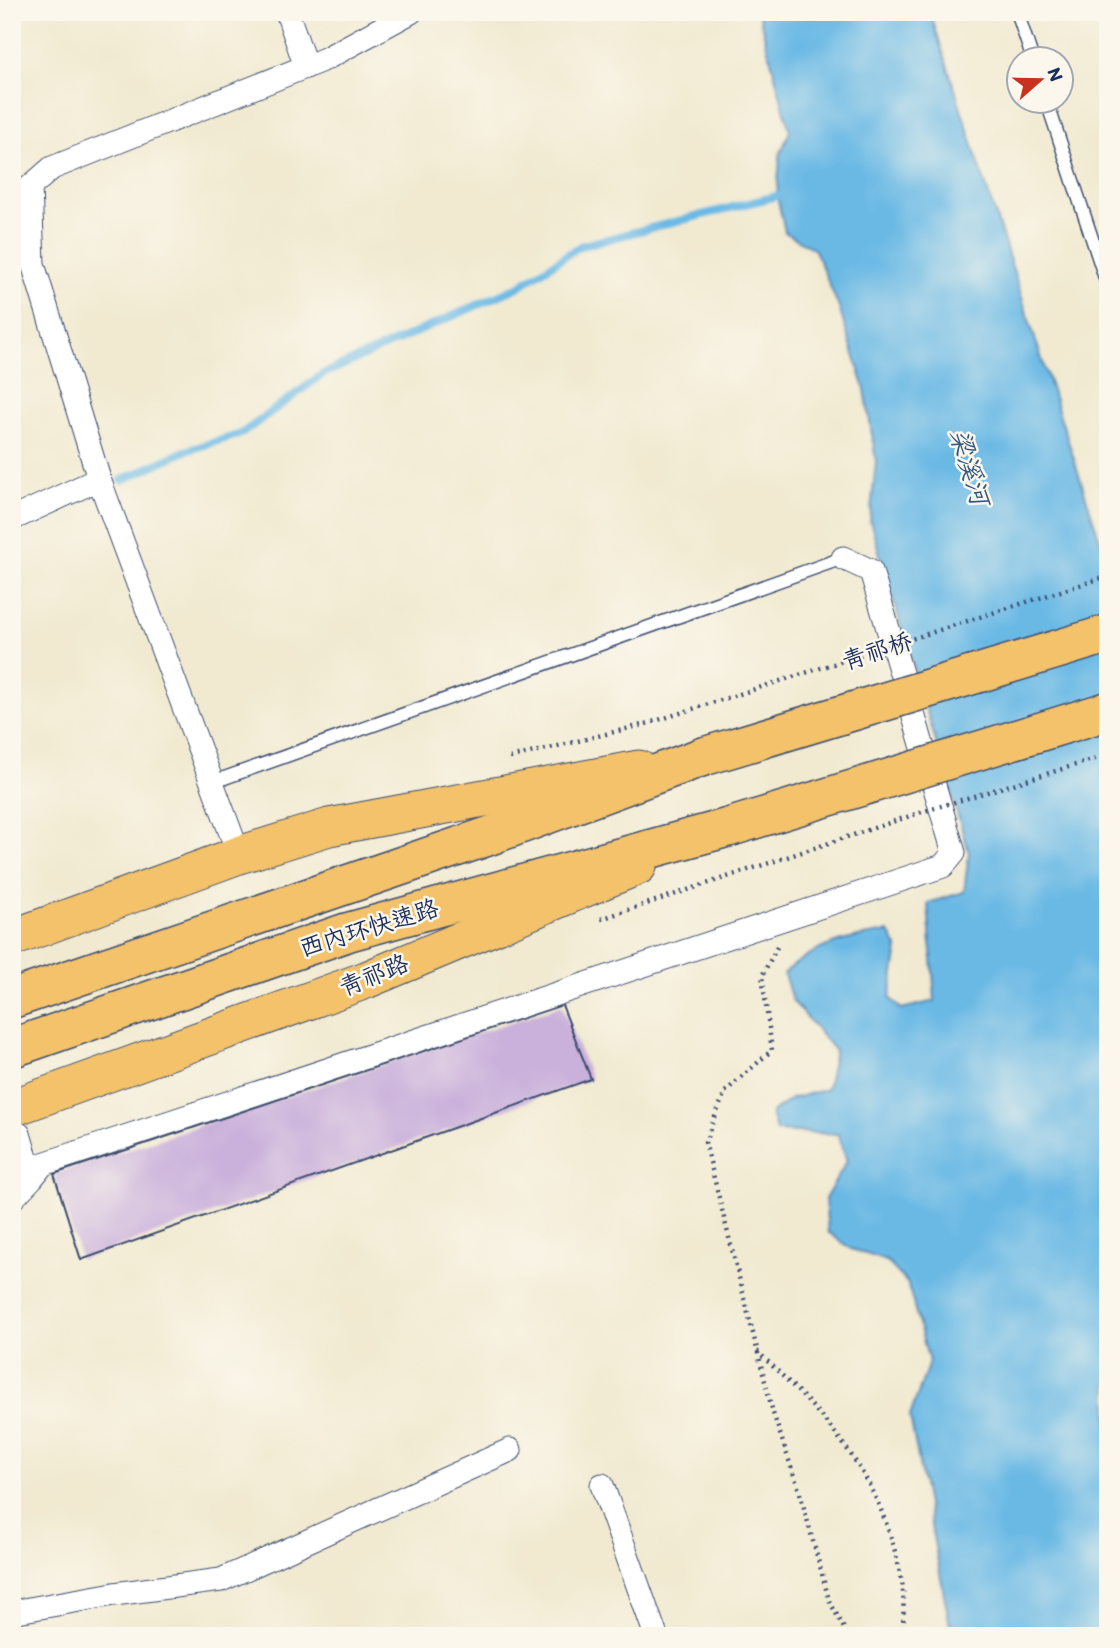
<svg xmlns="http://www.w3.org/2000/svg" width="1120" height="1648" font-family="Itim,'LXGW WenKai TC',sans-serif">
<style>
.water{fill:#6ab9e5;stroke:#4274a2;stroke-width:2}
.lines{fill:none;stroke-linecap:round;stroke-linejoin:round}
.stream{stroke:#6ab9e5;stroke-width:8}
.building{fill:#cab1db}
.service-casing{stroke:#3b4b6f;stroke-width:15}
.minor-casing{stroke:#3b4b6f;stroke-width:25}
.primary-casing{stroke:#3b4b6f;stroke-width:39}
.trunk-casing{stroke:#3b4b6f;stroke-width:41}
.path{stroke:#3b4b6f;stroke-width:4.5;stroke-dasharray:2 5;stroke-linecap:butt}
.service{stroke:#fff;stroke-width:12}
.minor{stroke:#fff;stroke-width:23}
.primary{stroke:#f3c26a;stroke-width:37}
.trunk{stroke:#f3c26a;stroke-width:38}
.trunk-bridge-casing{stroke:#3b4b6f;stroke-width:41;stroke-linecap:butt}
.path-bridge{stroke:#3b4b6f;stroke-width:4.5;stroke-dasharray:2 5;stroke-linecap:butt}
.trunk-bridge{stroke:#f3c26a;stroke-width:38}
.labels{text-anchor:middle;stroke-width:5;stroke-linejoin:round;paint-order:stroke}
.street-label{font-size:24px;fill:#1b2f5e;stroke:#fbf7ec}
.water-label{font-size:26px;font-style:italic;fill:#335886;stroke:#fbf7ec}
</style>
<rect width="100%" height="100%" fill="#fbf7ec"/>
<filter id="ink" filterUnits="userSpaceOnUse"><feTurbulence type="fractalNoise" baseFrequency=".0143" numOctaves="2"/><feDisplacementMap in="SourceGraphic" scale="14" xChannelSelector="R" yChannelSelector="G"/><feConvolveMatrix kernelMatrix="1 2 1 2 8 2 1 2 1" color-interpolation-filters="sRGB"/></filter>
<filter id="wash" filterUnits="userSpaceOnUse"><feTurbulence type="fractalNoise" baseFrequency=".00686" numOctaves="4" result="noise"/><feDisplacementMap in="SourceGraphic" scale="28" xChannelSelector="R" yChannelSelector="G"/><feGaussianBlur stdDeviation="1.57" result="paint"/><feColorMatrix in="noise" values="0 0 0 0 0 0 0 0 0 0 0 0 0 0 0 0 0 1.4 0 .05"/><feComposite in="paint" operator="in"/></filter>
<g filter="url(#wash)">
<rect width="100%" height="100%" fill="#f1ead1"/>
<path class="water" d="M758 12H930L1108 565V1636H952L910 1416 929 1362 908 1284 887 1261 851 1249 828 1232 825 1199 847 1161 838 1134 776 1131 771 1113 791 1099 827 1089 835 1051 792 1000 784 974C813 945 849 937 889 932L898 949 890 998 901 1009 935 1001 928 903 964 892 969 853 870 521 876 461 865 389 838 305 815 250 785 232 777 196 780 155 790 131Z"/>
<g class="lines">
<path class="stream" d="M122 480 185 451 241 434 323 374 518 287 580 246 777 196"/>
</g>
<g id="blocks">
<path class="building" d="M562 1005 591 1079 81 1260 54 1174Z"/>
</g>
</g>
<g filter="url(#ink)">
<use href="#blocks" fill-opacity="0" stroke="#3b4b6f" stroke-width="2"/>
<g class="lines">
<defs>
<path id="service" d="M1017 12 1033 60
M1047 102 1108 287
M213 782 843 558"/>
<path id="minor" d="M287 12 306 67
M12 519 99 479
M239 855 99 479 33 264 30 187 52 168 325 59 411 12
M32 1178 43 1164 943 866 954 853 871 571 843 558
M12 1199 32 1178 19 1134
M602 1485 656 1636
M12 1612 114 1594 221 1580 510 1450"/>
<path id="primary" d="M12 938 239 855 329 827 639 769
M12 1108 366 980 638 866"/>
<path id="trunk" d="M12 999 489 836 702 757
M12 1048 348 932 730 827"/>
</defs>
<use href="#service" class="service-casing"/>
<use href="#minor" class="minor-casing"/>
<use href="#primary" class="primary-casing"/>
<use href="#trunk" class="trunk-casing"/>
<path class="path" d="M510 758 646 724
M601 919 694 888
M777 947 762 976 772 1050 725 1092 705 1142 773 1413 800 1493 829 1600 848 1636
M757 1351C831 1422 880 1473 901 1577 905 1595 903 1617 903 1636"/>
<use href="#service" class="service"/>
<use href="#minor" class="minor"/>
<use href="#primary" class="primary"/>
<use href="#trunk" class="trunk"/>
<defs>
<path id="trunk-bridge" d="M702 757 1108 634
M730 827 1108 711"/>
</defs>
<use href="#trunk-bridge" class="trunk-bridge-casing"/>
<path class="path-bridge" d="M646 724 1108 576
M694 888 925 811 1108 755"/>
<use href="#trunk-bridge" class="trunk-bridge"/>
</g>
</g>
<g class="labels">
<g class="street-label">
<text transform="translate(877 651) rotate(-18)" y="8">青祁桥</text>
<text transform="translate(369 928) rotate(-17)" y="8">西内环快速路</text>
<text transform="translate(374 975) rotate(-22)" y="8">青祁路</text>
</g>
<g class="water-label">
<text transform="translate(970 467) rotate(73)" y="9">梁溪河</text>
</g>
</g>
<rect width="1120" height="1648" fill="none" stroke="#fbf7ec" stroke-width="42"/>
<g transform="translate(1040 80) rotate(70)"><circle r="33" fill="#fbf7ec" stroke="#a1a7b3" stroke-width="2"/>
<path d="M0-5L12 26L0 18L-12 26Z" fill="#c8321e"/>
<text y="-10" font-size="19" font-weight="bold" text-anchor="middle" fill="#1b2f5e">N</text>
</g>
</svg>
